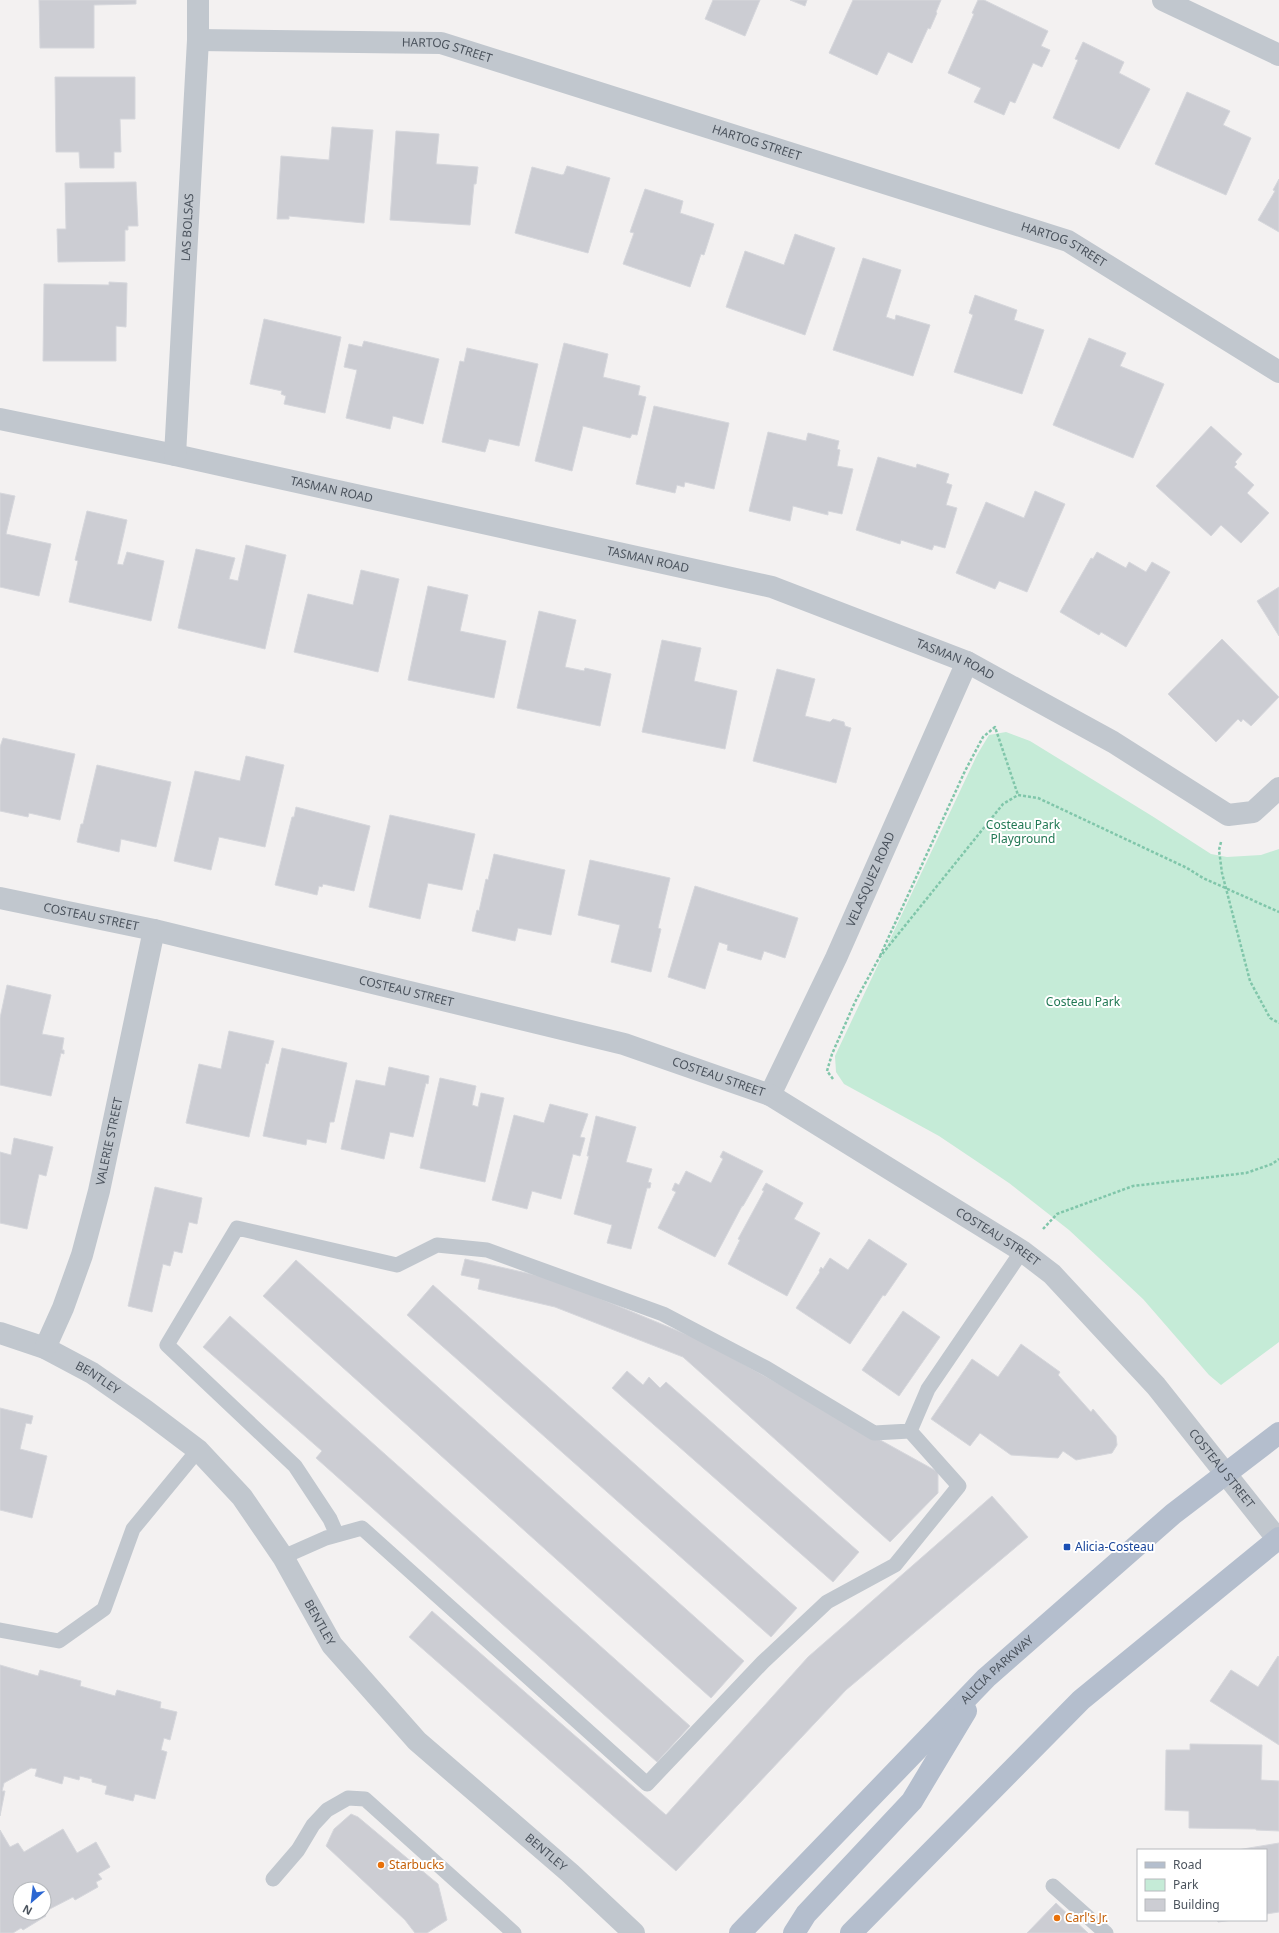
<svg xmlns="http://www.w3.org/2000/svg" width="1279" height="1933" font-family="'Noto Sans',sans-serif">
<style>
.green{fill:#c5ebd7}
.building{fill:#cccdd3;stroke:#d6d7dc}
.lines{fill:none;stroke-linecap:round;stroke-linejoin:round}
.path{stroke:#80c6aa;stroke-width:2.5;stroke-dasharray:3 2;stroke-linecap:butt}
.service{stroke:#c1c7ce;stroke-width:15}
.minor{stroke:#c1c7ce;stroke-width:22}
.tertiary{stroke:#c1c7ce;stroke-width:22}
.primary{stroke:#b4becd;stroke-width:22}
.transit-dot{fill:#1a4fb4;stroke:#fff;stroke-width:1.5}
.food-dot{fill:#e8710a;stroke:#fff;stroke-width:1.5}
.labels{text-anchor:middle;stroke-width:4;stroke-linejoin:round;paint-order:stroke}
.street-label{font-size:12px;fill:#4b535d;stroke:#fff}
.park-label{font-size:12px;fill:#217854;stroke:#fff}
.transit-label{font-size:12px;fill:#164399;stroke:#fff;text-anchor:start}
.food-label{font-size:12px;fill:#c56008;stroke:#fff;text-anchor:start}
</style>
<rect width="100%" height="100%" fill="#f3f1f1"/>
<path class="green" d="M1006 732 1030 741 1152 816 1211 854 1227 857 1261 855 1279 849V1342L1221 1385 1209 1375 1143 1299 1069 1230 1009 1183 939 1136 844 1084 836 1072 835 1056 977 755 989 735Z"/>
<path class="building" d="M39 0H136V4L94 5V48H40Z
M713 0H760L745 36 705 19Z
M790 0H807L805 6Z
M853 0H941L936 12 937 13 930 29 928 28 912 63 888 52 877 75 829 53Z
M978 0H984L1048 31 1041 46 1050 50 1042 67 1033 63 1015 103 1010 101 1004 115 974 102 981 88 948 73 974 14 972 13Z
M1083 42 1124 62 1119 73 1150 89 1119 149 1053 118 1078 60 1075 59Z
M55 77H135V119H120L121 152H114V168H80L79 152H56Z
M1187 92 1230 111 1223 125 1251 138 1226 195 1155 164Z
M332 127 373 130 364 223 289 216V219H277L281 156 329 160Z
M396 131 439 134 436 164 478 167 476 184H474L470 225 390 220Z
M567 166 610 178 588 253 515 233 532 167 562 175 564 174Z
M1279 179V232L1258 220 1275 191 1273 190Z
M136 182 138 226H128V230H125V261L58 262 57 229H66L65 183Z
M645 189 683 201 680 213 714 224 704 255 701 254 690 287 623 264 634 233 630 232Z
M795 234 835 248 805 335 726 307 745 251 784 265Z
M863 258 901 270 886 317 895 320 896 315 930 325 913 376 833 350Z
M109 282 127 283 126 327 116 326V361H43L44 284 109 285Z
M975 295 1017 310 1014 320 1044 330 1022 394 954 372 973 315 969 313Z
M264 319 341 337 325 413 284 404 286 396 281 394 282 391 250 384Z
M1089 338 1126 353 1120 366 1164 384 1133 458 1053 425Z
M364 341 439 359 423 424 393 416 390 429 346 418 357 370 344 367 349 344 362 347Z
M564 343 608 354 603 377 640 386 638 395 646 397 637 435 632 434 630 438 583 426 572 471 535 461Z
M467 348 538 364 519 446 489 439 485 452 442 442 460 361 464 362Z
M654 406 729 423 714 489 685 482 684 487 677 485 675 493 636 484Z
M1211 426 1242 454 1235 462 1237 464 1234 467 1254 485 1247 493 1269 513 1241 543 1221 525 1211 536 1156 486Z
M768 432 806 441 808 433 839 441 837 449 840 450 837 466 853 469 842 514 828 511V515L793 506 790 521 749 511Z
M878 457 916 468 917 464 949 474 946 483 952 485 946 505 957 508 945 548 934 545 932 550 901 540 900 544 856 530Z
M1035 491 1065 504 1027 592 999 581 995 589 956 573 986 502 1024 518Z
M0 493 15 496 6 534 51 544 39 596 0 587Z
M87 511 127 520 117 564 123 565 127 552 164 561 151 621 69 602 78 561 75 560Z
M246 545 286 555 265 649 178 628 196 549 235 558 229 579 238 581Z
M1097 552 1126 568 1129 562 1146 572 1152 562 1170 572 1126 647 1101 632 1099 635 1060 612 1091 558 1093 559Z
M361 570 399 579 378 672 294 652 308 594 353 605Z
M428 586 468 595 460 631 506 641 494 698 408 680Z
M1279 587V636L1257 601Z
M539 611 576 620 565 667 584 671 585 668 611 674 600 726 517 708Z
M1222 639 1279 697 1251 726 1243 719 1241 722 1238 719 1216 742 1168 694Z
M662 640 701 648 694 681 737 691 725 749 642 732Z
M777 669 815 679 805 716 830 722 833 719 844 722 845 726 851 728 836 783 753 761Z
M3 738 75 754 60 820 29 813 28 817 0 811V747Z
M246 756 284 765 265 847 219 837 211 870 174 861 195 771 240 781Z
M97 765 171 782 156 847 121 839 119 852 77 842 81 824H83Z
M296 807 370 826 354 891 323 884 322 887 319 886 317 895 275 885 292 817H294Z
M390 815 475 834 462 890 428 883 420 919 369 907Z
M494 854 565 870 551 935 518 928 515 941 472 931 477 910 479 911 486 879 488 880Z
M590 860 670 878 658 928 661 929 651 972 611 962 620 925 578 915Z
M695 886 798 918 785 958 764 951 761 960 727 950 728 945 719 942 705 989 668 977Z
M7 985 51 995 42 1034 64 1038 62 1050H64V1054L61 1053 51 1096 0 1085V1018Z
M229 1031 274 1041 268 1064 266 1063 249 1137 186 1123 199 1064 221 1069Z
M282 1048 347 1063 334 1122H330L326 1143 307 1139 306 1145 263 1136Z
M389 1067 429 1076 428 1084 426 1083 413 1137 390 1132 384 1159 341 1149 356 1080 385 1086Z
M440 1078 476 1086 472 1105 478 1107 481 1093 504 1098 485 1182 420 1168Z
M550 1104 588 1114 580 1137 585 1138 580 1156 573 1154 561 1199 532 1191 527 1209 492 1200 514 1115 544 1123Z
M596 1116 636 1127 626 1162 652 1169 648 1182 651 1183 650 1188H647L631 1249 607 1243 612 1225 574 1214 589 1156H587Z
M14 1138 53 1147 46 1176 39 1174 27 1229 0 1223V1152L11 1155Z
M723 1151 763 1171 743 1206H742L715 1257 658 1228 676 1192 672 1190 675 1183 679 1185 686 1171 711 1183 723 1159 720 1157Z
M766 1183 803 1203 794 1219 820 1233 787 1296 728 1264 740 1240 738 1239 764 1191 762 1190Z
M155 1187 202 1198 197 1224 189 1222 182 1253 174 1251 170 1266 163 1264 152 1312 128 1306Z
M869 1239 907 1264 885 1296 883 1295 850 1344 796 1308 820 1272 819 1271 821 1267 823 1269 830 1258 848 1270Z
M465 1259 553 1279 700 1340 938 1472V1493L890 1542 683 1357 555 1307 478 1289 480 1279 461 1275Z
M296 1260 744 1661 711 1698 263 1296Z
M433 1285 797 1608 771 1637 407 1315Z
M903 1311 940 1337 899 1396 862 1370Z
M230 1316 690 1726 657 1762 316 1458 322 1451 203 1347Z
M1021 1344 1060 1372 1058 1375 1091 1412 1093 1409 1116 1436 1117 1445 1112 1453 1076 1460 1063 1451 1058 1458 1011 1455 980 1433 970 1446 931 1419 972 1359 998 1377Z
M627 1371 643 1385 649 1377 660 1388 666 1382 859 1552 833 1582 612 1388Z
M0 1408 33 1416 31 1424 26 1423 20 1449 47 1456 32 1518 0 1510Z
M992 1496 1028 1537 846 1690 676 1871 409 1637 432 1611 666 1815 808 1657Z
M1278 1656 1279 1657V1745L1210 1701 1231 1670 1258 1687Z
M0 1665 38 1676 40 1670 81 1681 80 1686 115 1696 117 1690 161 1702 160 1708 177 1712 170 1740 164 1738 161 1750 167 1752 155 1799 135 1794 133 1801 105 1794 107 1786 92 1782V1779L80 1776 79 1780 64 1776 62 1784 35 1776 37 1769 31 1768 4 1783 2 1791H5L0 1816Z
M1190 1744 1262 1745 1261 1780 1279 1781V1831L1256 1830V1829L1189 1828V1811L1165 1810 1166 1750H1190Z
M351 1814 358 1817 438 1884 447 1920 427 1933H415L405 1920 326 1846 334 1829Z
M63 1829 77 1853 96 1842 110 1867 98 1874 102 1879 96 1882 98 1887 75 1900 73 1897 44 1912V1889H20V1913H44L46 1916 23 1930 21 1928 13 1933H0V1830L10 1847 18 1843 24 1852Z
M1279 1843V1912L1266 1914V1850H1237Z
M1056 1903 1088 1933H1027Z
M1217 1920H1233L1218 1922Z"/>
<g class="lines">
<path class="path" d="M1221 842 1219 850 1222 873 1250 981 1270 1018 1279 1023
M880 956 965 771 983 737 995 727 1018 795
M833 1079 827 1071 832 1054 855 1002 879 958 1003 804 1018 795 1038 798 1187 868 1203 878 1279 912
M1043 1229 1057 1214 1133 1186 1246 1173 1272 1164 1279 1159"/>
<path class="service" d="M910 1431 928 1389 1022 1251
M283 1557 326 1538 362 1528 647 1784 763 1662 827 1602 895 1565 959 1486 910 1431 874 1433 766 1368 663 1314 487 1250 437 1245 397 1265 237 1228 167 1345 295 1466 330 1519 337 1535
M0 1630 59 1641 104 1609 133 1529 198 1450
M273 1879 298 1850 313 1825 327 1810 348 1798 365 1799 514 1933
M1053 1886 1106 1933"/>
<g class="minor">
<path d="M1163 0 1279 55"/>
<path id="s1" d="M198 40 441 43 1068 241 1279 372"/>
<path id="s2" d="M0 419 175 455 772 587 967 662 1113 742 1228 815 1253 812 1279 788"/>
<path id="s3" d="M175 455 198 40V0"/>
<path id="s4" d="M770 1095 836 958 967 662"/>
<path id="s5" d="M0 1333 45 1348 92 1373 145 1410 198 1450 242 1497 283 1557 332 1645 417 1741 570 1873 634 1933"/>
<path id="s6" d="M45 1348 63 1308 82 1255 99 1191 154 930"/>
</g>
<path class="tertiary" id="s7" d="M0 898 154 930 624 1044 770 1095 1022 1251 1052 1274 1156 1386 1279 1541"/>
<g class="primary">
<path id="s8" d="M740 1933 986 1678 1173 1514 1279 1433"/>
<path d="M794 1933 806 1914 912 1801 966 1711"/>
<path d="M851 1933 1081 1700 1279 1538"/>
</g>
</g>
<rect class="transit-dot" x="1063" y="1543" width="8" height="8" rx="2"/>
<g class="food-dot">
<circle cx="381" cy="1865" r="4"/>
<circle cx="1057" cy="1918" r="4"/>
</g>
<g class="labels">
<g class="street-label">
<text dy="4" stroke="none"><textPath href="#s1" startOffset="250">HARTOG STREET</textPath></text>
<text dy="4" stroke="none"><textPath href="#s1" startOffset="574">HARTOG STREET</textPath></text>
<text dy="4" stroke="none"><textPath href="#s3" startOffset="228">LAS BOLSAS</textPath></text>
<text dy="4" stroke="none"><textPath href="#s1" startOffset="898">HARTOG STREET</textPath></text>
<text dy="4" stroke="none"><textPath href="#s2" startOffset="339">TASMAN ROAD</textPath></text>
<text dy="4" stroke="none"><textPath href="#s2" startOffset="663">TASMAN ROAD</textPath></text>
<text dy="4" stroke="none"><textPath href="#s2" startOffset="987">TASMAN ROAD</textPath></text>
<text dy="4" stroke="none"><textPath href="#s4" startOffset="238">VELASQUEZ ROAD</textPath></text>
<text dy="4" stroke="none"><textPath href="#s7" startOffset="93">COSTEAU STREET</textPath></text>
<text dy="4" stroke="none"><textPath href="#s7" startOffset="417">COSTEAU STREET</textPath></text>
<text dy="4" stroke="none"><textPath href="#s7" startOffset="741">COSTEAU STREET</textPath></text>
<text dy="4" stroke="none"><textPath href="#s6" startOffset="217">VALERIE STREET</textPath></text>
<text dy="4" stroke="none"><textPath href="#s7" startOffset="1064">COSTEAU STREET</textPath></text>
<text dy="4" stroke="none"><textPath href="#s5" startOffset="108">BENTLEY</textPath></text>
<text dy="4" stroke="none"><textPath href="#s7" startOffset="1388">COSTEAU STREET</textPath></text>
<text dy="4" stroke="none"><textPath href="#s5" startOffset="444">BENTLEY</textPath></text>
<text dy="4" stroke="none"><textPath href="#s8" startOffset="368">ALICIA PARKWAY</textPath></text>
<text dy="4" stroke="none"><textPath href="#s5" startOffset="768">BENTLEY</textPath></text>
</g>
<g class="park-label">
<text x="1023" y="829">Costeau Park<tspan x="1023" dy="14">Playground</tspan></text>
<text x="1083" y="1006">Costeau Park</text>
</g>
<g class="transit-label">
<text x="1075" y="1551">Alicia-Costeau</text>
</g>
<g class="food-label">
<text x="389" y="1869">Starbucks</text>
<text x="1065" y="1922">Carl's Jr.</text>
</g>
</g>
<rect x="1137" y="1849" width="130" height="72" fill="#ffffff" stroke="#b7babe"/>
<rect x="1145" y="1862" width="20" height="6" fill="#b4becd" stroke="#b7babe"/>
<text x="1173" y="1869" font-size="12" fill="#4b535d">Road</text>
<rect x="1145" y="1879" width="20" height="12" fill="#c5ebd7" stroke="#b7babe"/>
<text x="1173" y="1889" font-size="12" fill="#4b535d">Park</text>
<rect x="1145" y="1899" width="20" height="12" fill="#cccdd3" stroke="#b7babe"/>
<text x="1173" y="1909" font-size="12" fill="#4b535d">Building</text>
<g transform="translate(32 1901) rotate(208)"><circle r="19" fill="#ffffff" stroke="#b7babe"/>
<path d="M0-3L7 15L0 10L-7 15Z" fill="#2c67d2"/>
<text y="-6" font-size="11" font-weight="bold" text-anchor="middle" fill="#4b535d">N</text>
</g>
</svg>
